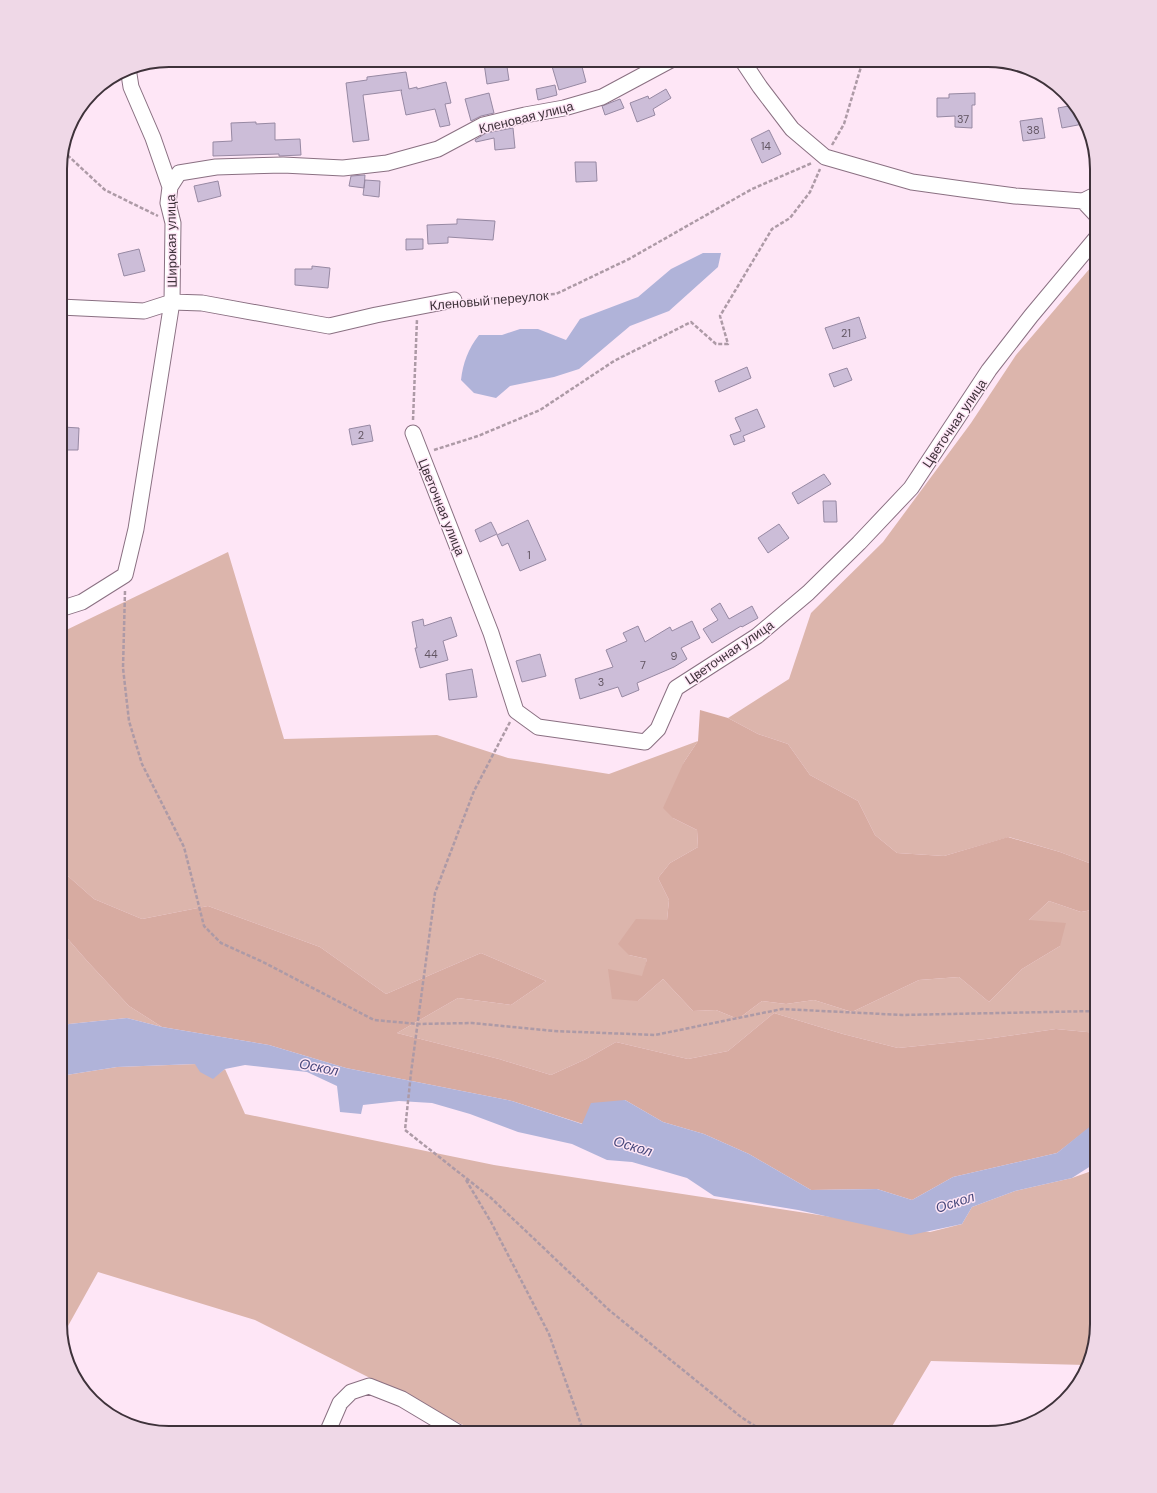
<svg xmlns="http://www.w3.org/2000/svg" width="1157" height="1493" font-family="'DM Sans',sans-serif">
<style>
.green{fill:#dcb5ac}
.forest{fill:#d7aba1}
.water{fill:#b0b3d9}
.building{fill:#ccbdd8;stroke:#9789a3}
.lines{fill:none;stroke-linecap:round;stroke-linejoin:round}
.minor-casing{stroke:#8a7082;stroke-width:17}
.path{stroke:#ad9aa6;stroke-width:2.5;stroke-dasharray:4 2;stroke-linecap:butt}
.minor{stroke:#fff;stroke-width:15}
.labels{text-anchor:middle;stroke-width:3;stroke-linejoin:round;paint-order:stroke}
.number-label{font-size:11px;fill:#625562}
.street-label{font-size:13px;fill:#3e323a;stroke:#fee6f6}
.water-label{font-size:14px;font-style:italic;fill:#48497c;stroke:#fee6f6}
.rim{fill:none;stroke:#3e323a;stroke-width:2}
</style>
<rect width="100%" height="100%" fill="#fee6f6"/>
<path class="green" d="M1097 260V866L1060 852 1009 837 944 856 897 853 875 835 858 801 810 775 788 744 758 734 728 718 789 679 811 613 883 542 971 423 1016 355Z
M228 552 284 739 437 735 508 758 609 774 698 741 684 762 673 818 697 830 698 847 670 863 658 878 669 900 667 920 629 955 647 959 638 1001 663 979 693 1011 716 1010 738 1019 762 1001 786 1004 814 1000 852 1012 919 980 959 977 989 1002 1022 969 1060 946 1029 920 1049 901 1081 912 1097 909V1033L1056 1029 986 1039 898 1048 843 1034 774 1013 728 1051 688 1059 616 1042 586 1059 551 1075 499 1059 397 1033 458 998 511 1005 546 981 481 953 386 994 320 947 208 906 142 919 94 899 60 869V633Z
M60 930 88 962 129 1006 162 1027 127 1018 69 1024 60 1027Z
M196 1064 213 1078 225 1069 245 1114 494 1165 930 1232 962 1224 972 1207 1015 1191 1072 1178 1097 1169V1324L1086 1365 931 1361 888 1433H479L255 1320 98 1272 63 1335 60 1324V1076L117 1067Z"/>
<path class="forest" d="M700 710 728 718 758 734 788 744 810 775 858 801 875 835 897 853 944 856 1008 837 1060 852 1097 866V909L1081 912 1049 901 1029 920 1066 923 1060 946 1022 969 989 1002 959 977 919 980 852 1012 814 1000 786 1004 762 1001 738 1019 716 1010 693 1011 663 979 638 1001 612 999 608 969 642 976 647 959 629 955 618 944 636 919 667 920 669 900 658 878 670 863 698 847 697 830 673 818 663 808 684 762 698 741Z
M60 869 94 899 142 919 208 906 320 947 386 994 481 953 546 981 511 1005 458 998 397 1033 499 1059 551 1075 586 1059 616 1042 688 1059 728 1051 774 1013 843 1034 898 1048 986 1039 1056 1029 1097 1033V1124L1093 1125 1057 1153 953 1177 912 1200 877 1189 811 1190 749 1154 704 1134 663 1122 625 1100 583 1124 512 1101 346 1068 269 1045 162 1027 129 1006 88 962 60 930Z"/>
<path class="water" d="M703 253H721L718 267 669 311 630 326 579 369 554 377 510 386 496 398 474 393 461 380C463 363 468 349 479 335H502L520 329H538L566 340 580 319 638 297 671 269Z
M127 1018 162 1027 269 1045 346 1068 512 1101 582 1124 591 1103 625 1100 663 1122 704 1134 749 1154 811 1190 877 1189 912 1200 953 1177 1057 1153 1093 1124H1097V1162L1072 1178 1015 1191 972 1207 962 1224 911 1235 798 1210 714 1196 687 1178 632 1162 607 1160 572 1144 518 1132 470 1114 432 1103 399 1101 363 1105 361 1114 340 1112 337 1086 307 1072 245 1065 225 1069 213 1079 200 1072 195 1064 117 1067 60 1076V1027L69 1024Z"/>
<path class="building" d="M506 60 509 80 487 84 484 63Z
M562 60H565L567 67 581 63 586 82 559 90 551 63Z
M406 72 409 89 417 87V89L446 82 451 103 445 104 450 125 440 127 435 109 406 115 401 91 402 90 363 95 369 140 353 142 346 83 367 80V77Z
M555 85 557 95 538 100 536 89Z
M666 89 671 98 653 109 655 115 637 122 630 103 648 96 649 99Z
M489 93 494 113 481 116 471 121 465 99Z
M975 93V105H972V128L955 127V116L937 117V98H949V94Z
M620 99 624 108 605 115 602 106Z
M1074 105 1079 109 1083 124 1062 128 1058 108Z
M1042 118 1045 138 1023 141 1020 121Z
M256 122V124L275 123V140L300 139 301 155 279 156V154L213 156V142L232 141 231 123Z
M513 128 515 148 495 150 494 138 476 142 475 140 486 133Z
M769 130 781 154 762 163 751 139Z
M575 162H596L597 181 576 182Z
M365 175 364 188 349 186 351 176Z
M365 180 380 181 379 197 363 195Z
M218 181 221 196 198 202 194 186Z
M457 219 495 221 493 240 448 237V243L428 244 427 225 457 224Z
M406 239H423V249L406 250Z
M139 249 145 271 124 276 118 254Z
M312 266 330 268 328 288 295 285V269H312Z
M859 317 866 338 833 349 825 328Z
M747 367 751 378 719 392 715 381Z
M847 368 852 380 834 387 829 374Z
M757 409 765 427 743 436 745 441 734 445 730 435 741 431 735 418Z
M370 425 373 441 352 445 349 429Z
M63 427 79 428 78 450H62Z
M824 474 831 484 798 504 792 493Z
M823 501H836L837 522H824Z
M528 520 546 560 520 571 508 543 502 546 497 535Z
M491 522 497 534 480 542 475 530Z
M779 524 789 538 768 553 758 538Z
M720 603 729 619 752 606 758 618 742 627 741 626 712 643 703 629 718 620 711 609Z
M451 617 457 636 443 641 448 660 420 668 415 648H417L412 622 423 619 424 626Z
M692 621 700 638 681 648 687 659 674 667 637 683 639 690 622 697 618 687 580 699 575 679 613 667 606 650 627 641 623 633 638 626 645 642 670 627 672 631Z
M540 654 546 676 522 682 516 661Z
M472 669 477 697 449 700 446 674Z"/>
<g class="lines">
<defs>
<path id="minor" d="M742 60 760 87 792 129 825 157 912 182 962 189 1015 196 1083 201 1097 194
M170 187 179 173 216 167 283 165 343 168 387 163 438 149 483 125 525 115 564 108 602 97 671 60
M1083 201 1097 216
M60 307 144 311 172 302 173 223 168 203 170 187 153 138 131 87 128 68
M413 433 491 633 516 711 538 727 645 742 658 729 676 688 757 636 808 593 859 543 911 488 989 370 1031 316 1097 237
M60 609 82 602 125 575 136 529 172 302 202 303 329 326 376 315 454 300
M327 1433 340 1403 351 1392 369 1386 402 1399 459 1433"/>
</defs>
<use href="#minor" class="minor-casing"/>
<path class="path" d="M832 145 844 124 863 60
M63 151 105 190 158 216
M467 300 556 294 629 259 752 189 812 163
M413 420 417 319
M434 450 478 436 540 410 614 361 691 322 716 344H728L720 316 772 229 790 218 810 192 820 169
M125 591 123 668 129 721 142 764 184 847 204 926 221 943 263 962 374 1020 418 1024 472 1023 554 1031 655 1035 782 1009 902 1015 1097 1011
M510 722 474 791 435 893 411 1073 405 1130 490 1197 609 1310 741 1417 766 1433
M466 1180 491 1222 549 1334 584 1433"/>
<use href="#minor" class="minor"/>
</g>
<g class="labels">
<g class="number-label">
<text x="963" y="123">37</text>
<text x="1033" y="134">38</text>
<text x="766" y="150">14</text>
<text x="846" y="337">21</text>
<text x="361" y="439">2</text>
<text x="529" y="559">1</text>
<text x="431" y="658">44</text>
<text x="674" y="660">9</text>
<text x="643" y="669">7</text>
<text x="601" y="686">3</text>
</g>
<g class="street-label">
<text transform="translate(526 117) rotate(-14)" y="5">Кленовая улица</text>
<text transform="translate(171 241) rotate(-91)" y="5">Широкая улица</text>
<text transform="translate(489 300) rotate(-5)" y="5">Кленовый переулок</text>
<text transform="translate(954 423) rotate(-56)" y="5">Цветочная улица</text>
<text transform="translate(442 507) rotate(68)" y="5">Цветочная улица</text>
<text transform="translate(729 652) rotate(-34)" y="5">Цветочная улица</text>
</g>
<g class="water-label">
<text transform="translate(319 1067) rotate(11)" y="5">Оскол</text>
<text transform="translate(633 1146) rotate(17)" y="5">Оскол</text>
<text transform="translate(955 1202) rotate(-18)" y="5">Оскол</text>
</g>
</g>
<path d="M0 0H1157V1493H0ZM169 67H988A102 102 0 0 1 1090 169V1324A102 102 0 0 1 988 1426H169A102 102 0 0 1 67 1324V169A102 102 0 0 1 169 67Z" fill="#efd8e7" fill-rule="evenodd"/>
<path class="rim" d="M169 67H988A102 102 0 0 1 1090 169V1324A102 102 0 0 1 988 1426H169A102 102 0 0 1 67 1324V169A102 102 0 0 1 169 67Z"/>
</svg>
